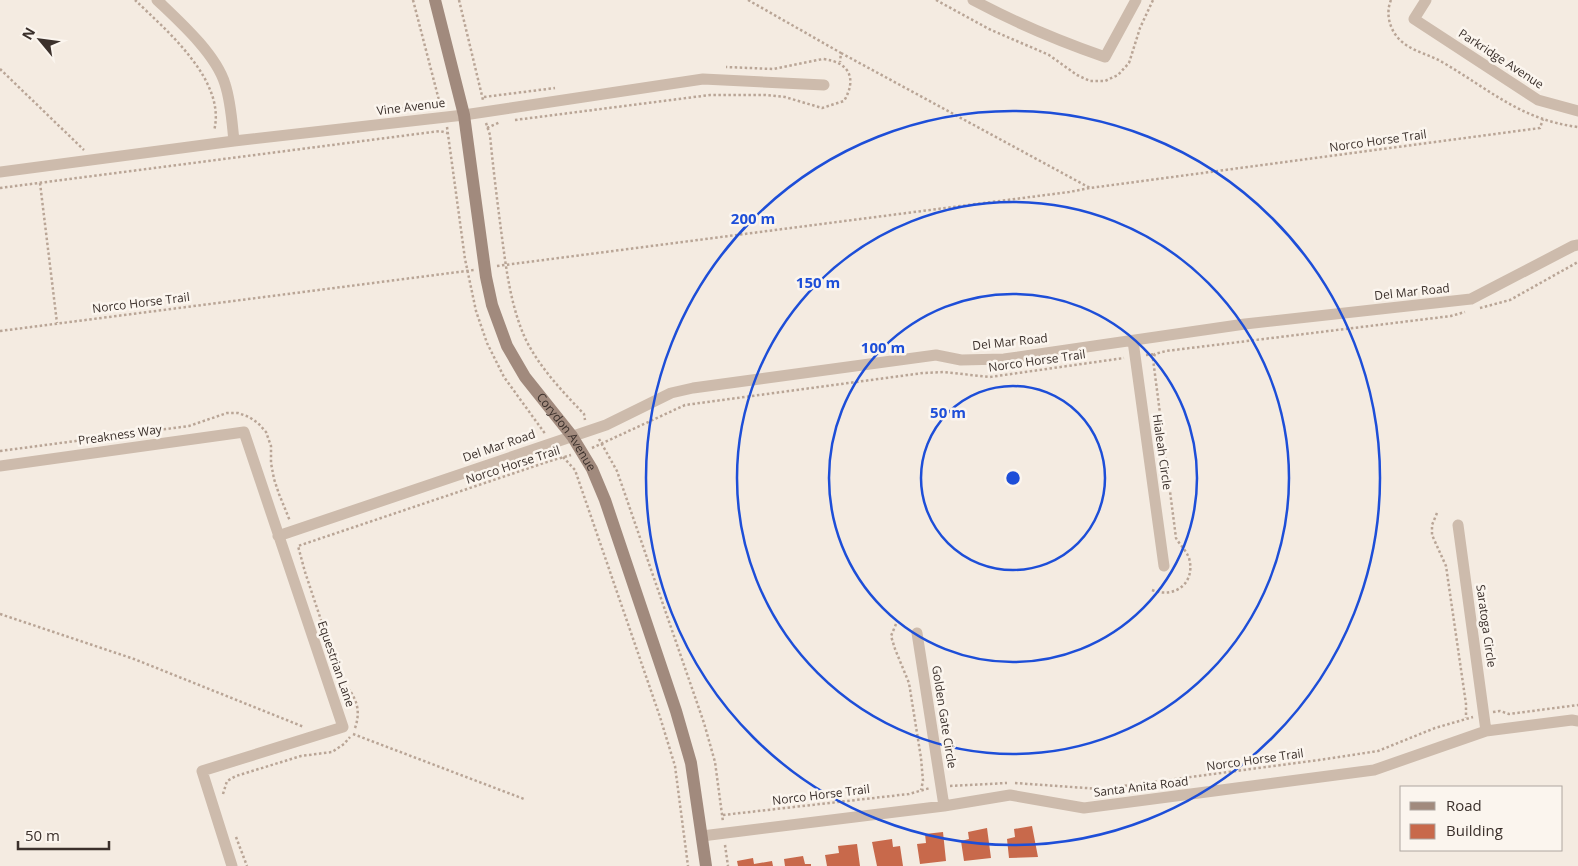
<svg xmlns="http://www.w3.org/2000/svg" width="1578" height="866" font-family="'Open Sans',sans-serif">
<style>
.building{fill:#c8694b}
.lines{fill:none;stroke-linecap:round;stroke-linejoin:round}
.path{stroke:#b9a596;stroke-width:2.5;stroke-dasharray:2.5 2.5;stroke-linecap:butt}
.minor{stroke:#cdbbac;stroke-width:11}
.secondary{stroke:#a18a7d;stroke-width:12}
.ring{fill:none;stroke:#1d4ed8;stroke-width:2.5}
.labels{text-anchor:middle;stroke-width:5;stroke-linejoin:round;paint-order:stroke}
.street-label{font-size:12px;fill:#3b302b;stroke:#fbf5ee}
.centre{fill:#1d4ed8;stroke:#fbf5ee;stroke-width:2.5}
.ring-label{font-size:15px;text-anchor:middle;font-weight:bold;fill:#1d4ed8;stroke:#fbf5ee;stroke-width:5;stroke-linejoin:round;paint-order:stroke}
</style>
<rect width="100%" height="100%" fill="#f4ebe1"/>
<path class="building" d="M1032 826 1038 857 1009 858 1007 839 1015 837 1014 829Z
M987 828 991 858 964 861 961 841 969 839 968 832Z
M943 832 946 861 920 864 917 844 926 843 925 834Z
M892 839 893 847 900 846 903 866H877L872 842Z
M857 844 860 866H827L825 855 839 853 838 846Z
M803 856 805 864H811V866H785L784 859Z
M753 858 754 864 772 861 773 866H738L737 861Z"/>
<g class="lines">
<path class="path" d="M135 0C167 31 227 81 214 131
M413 0 441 108
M459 0 483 100
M748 0 841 53 840 62
M936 0 989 29 1049 55 1077 75 1090 81H1105L1118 75 1129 63 1140 28 1153 0
M1391 0C1385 14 1390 31 1401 41 1413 52 1429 54 1442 62 1489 89 1521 120 1578 127
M841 53 1090 188 1540 128 1543 119
M0 69 84 150
M484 97 555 88
M391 110 435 104 439 102
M515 120 710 95H765L785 97 822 108 844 101C857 79 850 62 823 59L773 69 726 67
M486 123 490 135C493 167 497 199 501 230 506 267 510 304 525 338 539 367 562 391 584 414L585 420
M447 127 465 259 476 311 487 343 504 377 546 435
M487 128 500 122
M40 183 57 323
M0 188 440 131 447 133
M497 266 1069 192 1090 188
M1480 308 1510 300 1578 262
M0 331 474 270
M1146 355 1155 354
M599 439 617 471 704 723 715 762 723 822
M592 448 685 405 923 373 943 372 990 377 1124 358
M0 451 189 426 227 413H238L249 417 258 423 266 432 271 446V463L274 479 279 494 290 521
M563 457 575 470 660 717 675 766 688 866
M1437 513 1432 525V535L1446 566 1466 704V718
M1152 590C1175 599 1196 583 1189 558 1186 550 1180 545 1176 538L1153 359 1155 354 1166 351 1451 316 1465 312
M0 614 134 659 304 727
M896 624 891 636 895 649 909 683 921 758 923 781 921 790
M1493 712 1500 711 1509 714 1578 705
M355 728C362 708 355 695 341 680L305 572 298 546 550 461 571 455
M353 734 524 799
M1015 783 1100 789 1319 760 1378 751 1435 728 1473 717
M950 786 1007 783
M223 794 227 781 236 776 301 756 332 752 344 744 350 737
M723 815 909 794 930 788
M236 837 247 866
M725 845 728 866"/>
<path class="minor" d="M157 0C179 21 216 54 225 84 231 102 232 123 234 141
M973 0C1016 23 1059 41 1105 57L1136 0
M1426 0 1414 19 1538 100 1578 111
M0 172 234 141 464 115 703 79 824 85
M1133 341 1164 566
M0 466 244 432 343 727 202 771 232 866
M1458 525 1486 731
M278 536 606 425 671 393 693 388 936 355 961 360 1004 359 1245 324 1471 299 1573 246 1578 245
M917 633 944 806
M702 836 944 806 1010 795 1084 808 1374 770 1486 731 1572 720 1578 721"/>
<path class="secondary" id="s1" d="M435 0 464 115 486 277 492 305 507 346 525 377 572 436 592 469 605 500 676 711 691 763 706 866"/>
</g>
<g class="ring">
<circle cx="1013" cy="478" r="92"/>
<circle cx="1013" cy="478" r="184"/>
<circle cx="1013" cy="478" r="276"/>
<circle cx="1013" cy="478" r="367"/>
</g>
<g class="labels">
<g class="street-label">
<text transform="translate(1501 59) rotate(33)" y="4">Parkridge Avenue</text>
<text transform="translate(411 107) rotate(-7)" y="4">Vine Avenue</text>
<text transform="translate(1378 141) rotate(-8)" y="4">Norco Horse Trail</text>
<text transform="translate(1412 292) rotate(-6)" y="4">Del Mar Road</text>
<text transform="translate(141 303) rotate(-7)" y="4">Norco Horse Trail</text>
<text transform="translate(1010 342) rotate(-6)" y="4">Del Mar Road</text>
<text transform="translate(1037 361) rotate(-8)" y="4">Norco Horse Trail</text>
<text dy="4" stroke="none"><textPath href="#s1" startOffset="459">Corydon Avenue</textPath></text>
<text transform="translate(120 435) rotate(-8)" y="4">Preakness Way</text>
<text transform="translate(499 446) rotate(-19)" y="4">Del Mar Road</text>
<text transform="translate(1162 452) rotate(82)" y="4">Hialeah Circle</text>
<text transform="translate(513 465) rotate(-18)" y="4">Norco Horse Trail</text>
<text transform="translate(1486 626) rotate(82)" y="4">Saratoga Circle</text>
<text transform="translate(336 664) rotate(71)" y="4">Equestrian Lane</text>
<text transform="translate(944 717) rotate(81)" y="4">Golden Gate Circle</text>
<text transform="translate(1255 760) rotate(-8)" y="4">Norco Horse Trail</text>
<text transform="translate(1141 787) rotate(-7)" y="4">Santa Anita Road</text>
<text transform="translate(821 795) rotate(-7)" y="4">Norco Horse Trail</text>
</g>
</g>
<circle cx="1013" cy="478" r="8" class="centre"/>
<g class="ring-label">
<text x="753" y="224">200 m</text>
<text x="818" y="288">150 m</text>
<text x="883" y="353">100 m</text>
<text x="948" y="418">50 m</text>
</g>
<rect x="1400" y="786" width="162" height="65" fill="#fbf5ee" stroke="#aea6a0"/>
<rect x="1410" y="802" width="25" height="8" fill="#a18a7d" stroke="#aea6a0"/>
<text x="1446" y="811" font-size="15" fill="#3b302b">Road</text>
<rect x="1410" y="824" width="25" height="15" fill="#c8694b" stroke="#aea6a0"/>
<text x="1446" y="836" font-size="15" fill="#3b302b">Building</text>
<g transform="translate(40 40) rotate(299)" stroke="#fbf5ee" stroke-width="4" paint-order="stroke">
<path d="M0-4L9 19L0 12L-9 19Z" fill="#3b302b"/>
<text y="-8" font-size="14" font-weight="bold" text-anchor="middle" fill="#3b302b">N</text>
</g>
<path d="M18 841v8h91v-8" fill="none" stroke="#3b302b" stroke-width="2.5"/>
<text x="25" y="841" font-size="15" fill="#3b302b" stroke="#fbf5ee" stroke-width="4" paint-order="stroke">50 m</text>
</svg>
